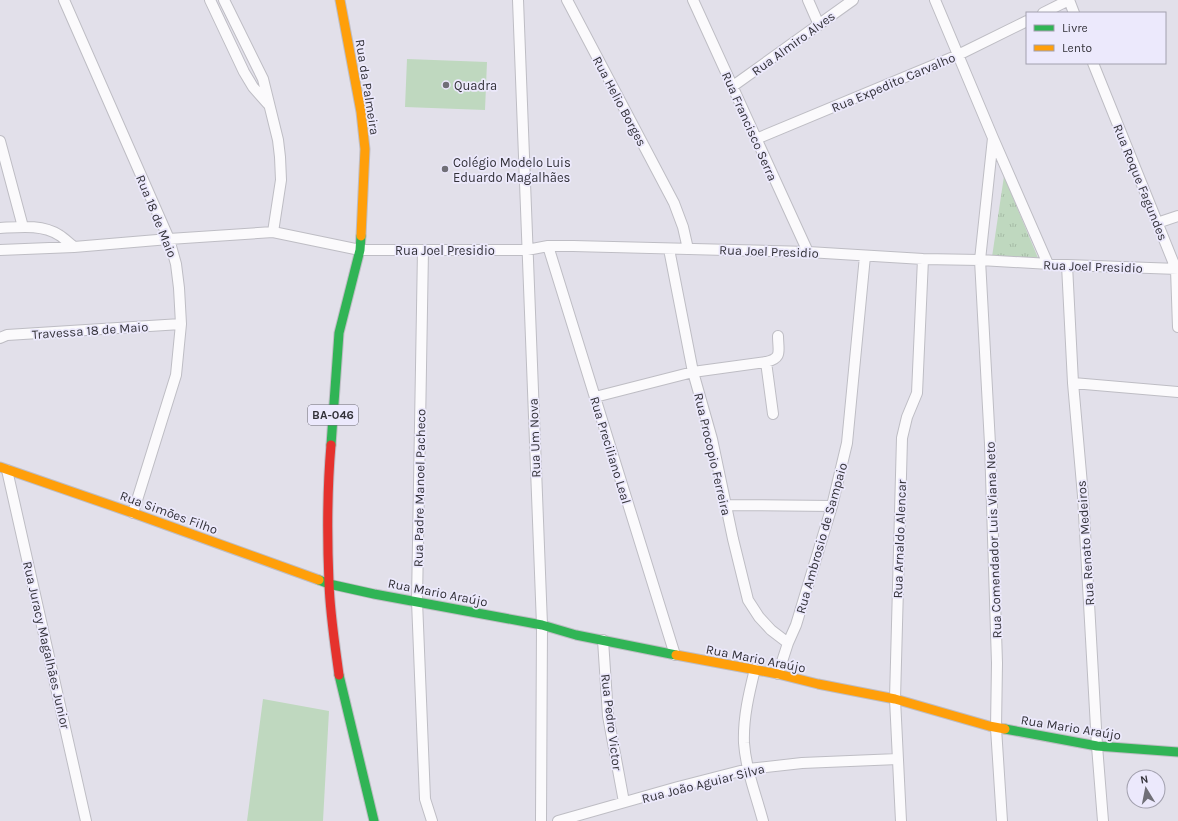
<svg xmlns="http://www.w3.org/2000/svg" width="1178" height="821" font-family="Karla,sans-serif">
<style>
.green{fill:#bfd8bf}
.park{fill:url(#park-tufts)}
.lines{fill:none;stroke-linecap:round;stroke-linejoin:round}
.street-casing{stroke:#bebdc4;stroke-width:12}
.fast-casing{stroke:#bebdc4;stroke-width:11}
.slow-casing{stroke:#bebdc4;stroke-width:11}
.jam-casing{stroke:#bebdc4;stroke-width:11}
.street{stroke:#fbfafc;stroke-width:10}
.fast{stroke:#30b455;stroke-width:9}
.slow{stroke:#ff9f0a;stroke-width:9}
.jam{stroke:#e5322d;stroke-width:9}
.poi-dot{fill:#706f77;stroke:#ece9fc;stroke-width:1.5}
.labels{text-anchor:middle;stroke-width:3.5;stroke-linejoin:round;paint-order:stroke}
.shield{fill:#ece9fc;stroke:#6a6974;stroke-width:1}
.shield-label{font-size:12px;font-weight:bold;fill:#333239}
.street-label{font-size:13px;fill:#333239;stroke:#ece9fc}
.poi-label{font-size:13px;fill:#333239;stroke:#ece9fc;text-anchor:start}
</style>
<defs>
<pattern id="park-tufts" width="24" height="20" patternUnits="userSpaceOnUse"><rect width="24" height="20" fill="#bfd8bf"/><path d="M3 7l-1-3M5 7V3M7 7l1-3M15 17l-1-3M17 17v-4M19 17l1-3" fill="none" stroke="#a5baa5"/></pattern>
</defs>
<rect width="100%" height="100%" fill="#e2e0ea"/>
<path class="green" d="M407 59 487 62 485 110 405 107Z
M263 699 329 711 323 821H247Z"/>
<path class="park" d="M1004 176 1038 258 992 257Z"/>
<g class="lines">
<defs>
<path id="street" d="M64 0 169 239 176 264 179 288 181 324 176 375 133 513
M210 0 244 72 253 87 268 104
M224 0 263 79 278 140 280 157 281 180 273 232
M518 0 542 625 541 821
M567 0 674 203 683 227 688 249
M693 0 808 252
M808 0 819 25
M935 0 993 138 1048 264
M1069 0 1074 13
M1043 13 1069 0
M1093 63 1176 269 1178 327
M733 86 853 0
M993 138 980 260 990 444 997 663 996 728 1002 821
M756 139 958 55 1027 21
M0 141 23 227
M1157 223 1178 216
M0 228C19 227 42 224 59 235 64 238 69 243 74 247
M548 246 675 655
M669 249 693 372 712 439 733 539 748 600 759 617 771 630 788 643
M0 250 74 247 169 239 273 232 360 250H527L548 246H573L808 252 923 259 980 260 1067 265 1178 269
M423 250 417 601 425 799 432 821
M1067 265 1073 383 1083 496 1097 746 1103 821
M0 338 7 335 181 324
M766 362 773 414
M1073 383 1178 392
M595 397 693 372 766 362C783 358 778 351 778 336
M7 470 86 821
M726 505 832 506
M603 640 608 716 624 802
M755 669C749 693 743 718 744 743 746 770 756 795 763 821
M778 674 788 643 796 625 832 506 847 443 865 256
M558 821 678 787 748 769 802 763 898 759
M901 821 895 699 902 438 907 417 917 393 923 259"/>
<path id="fast" d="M331 445 339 333 360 250 361 236
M319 580 329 584 374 594 542 625 576 635 676 655
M339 675 374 821
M1005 729 1097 746 1178 752"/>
<path id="slow" d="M340 0 361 112 365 149 361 236
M0 467 133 513 319 580
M676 655 778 674 818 684 895 699 989 726 1005 729"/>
<path id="jam" d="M331 445C327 491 327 537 329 583 330 614 335 645 339 675"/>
</defs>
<use href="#street" class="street-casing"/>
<use href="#fast" class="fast-casing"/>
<use href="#slow" class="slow-casing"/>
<use href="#jam" class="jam-casing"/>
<use href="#street" class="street"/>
<use href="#fast" class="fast"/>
<use href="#slow" class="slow"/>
<use href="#jam" class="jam"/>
</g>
<g class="poi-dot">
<circle cx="446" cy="85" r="4"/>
<circle cx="445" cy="169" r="4"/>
</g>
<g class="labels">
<rect class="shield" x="308" y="405" width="50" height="20" rx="3"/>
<g class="shield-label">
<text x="333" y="419">BA-046</text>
</g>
<g class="street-label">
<text transform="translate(793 43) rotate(-36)" y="5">Rua Almiro Alves</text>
<text transform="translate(893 82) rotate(-23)" y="5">Rua Expedito Carvalho</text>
<text transform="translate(368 87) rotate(81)" y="5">Rua da Palmeira</text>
<text transform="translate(620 101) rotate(62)" y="5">Rua Helio Borges</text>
<text transform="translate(750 126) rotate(66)" y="5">Rua Francisco Serra</text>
<text transform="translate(1141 182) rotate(68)" y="5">Rua Roque Fagundes</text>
<text transform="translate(157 216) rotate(68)" y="5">Rua 18 de Maio</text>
<text x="445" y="255">Rua Joel Presidio</text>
<text transform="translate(769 251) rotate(2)" y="5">Rua Joel Presidio</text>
<text transform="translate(1093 266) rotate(2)" y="5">Rua Joel Presidio</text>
<text transform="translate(90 330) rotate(-4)" y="5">Travessa 18 de Maio</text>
<text transform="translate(534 438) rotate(-92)" y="5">Rua Um Nova</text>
<text transform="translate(611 450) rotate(73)" y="5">Rua Preciliano Leal</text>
<text transform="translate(713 454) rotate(77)" y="5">Rua Procopio Ferreira</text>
<text transform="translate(419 488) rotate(-89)" y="5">Rua Padre Manoel Pacheco</text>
<text transform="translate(169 512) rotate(20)" y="5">Rua Simões Filho</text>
<text transform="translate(821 538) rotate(-74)" y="5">Rua Ambrosio de Sampaio</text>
<text transform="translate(899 539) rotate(-88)" y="5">Rua Arnaldo Alencar</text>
<text transform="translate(993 540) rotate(-92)" y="5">Rua Comendador Luis Viana Neto</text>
<text transform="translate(1085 543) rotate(-94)" y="5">Rua Renato Medeiros</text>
<text transform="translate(438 592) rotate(11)" y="5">Rua Mario Araújo</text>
<text transform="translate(47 645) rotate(77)" y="5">Rua Juracy Magalhães Junior</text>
<text transform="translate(756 658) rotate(11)" y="5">Rua Mario Araújo</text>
<text transform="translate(612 722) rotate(83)" y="5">Rua Pedro Victor</text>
<text transform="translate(1071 727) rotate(9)" y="5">Rua Mario Araújo</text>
<text transform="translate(703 783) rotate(-14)" y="5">Rua João Aguiar Silva</text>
</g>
<g class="poi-label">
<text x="454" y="90">Quadra</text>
<text x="453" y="167">Colégio Modelo Luis<tspan x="453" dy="15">Eduardo Magalhães</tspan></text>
</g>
</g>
<rect x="1026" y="12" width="140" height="52" fill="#ece9fc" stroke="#a2a0ae"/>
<rect x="1034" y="25" width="20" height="6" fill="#30b455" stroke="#a2a0ae"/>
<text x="1062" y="32" font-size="12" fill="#333239">Livre</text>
<rect x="1034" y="45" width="20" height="6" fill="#ff9f0a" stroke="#a2a0ae"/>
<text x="1062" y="52" font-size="12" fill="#333239">Lento</text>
<g transform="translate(1146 789) rotate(350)"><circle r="19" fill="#ece9fc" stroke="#a2a0ae"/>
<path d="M0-3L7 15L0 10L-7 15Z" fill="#706f77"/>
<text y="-6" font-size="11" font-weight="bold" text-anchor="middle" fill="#333239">N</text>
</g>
</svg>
